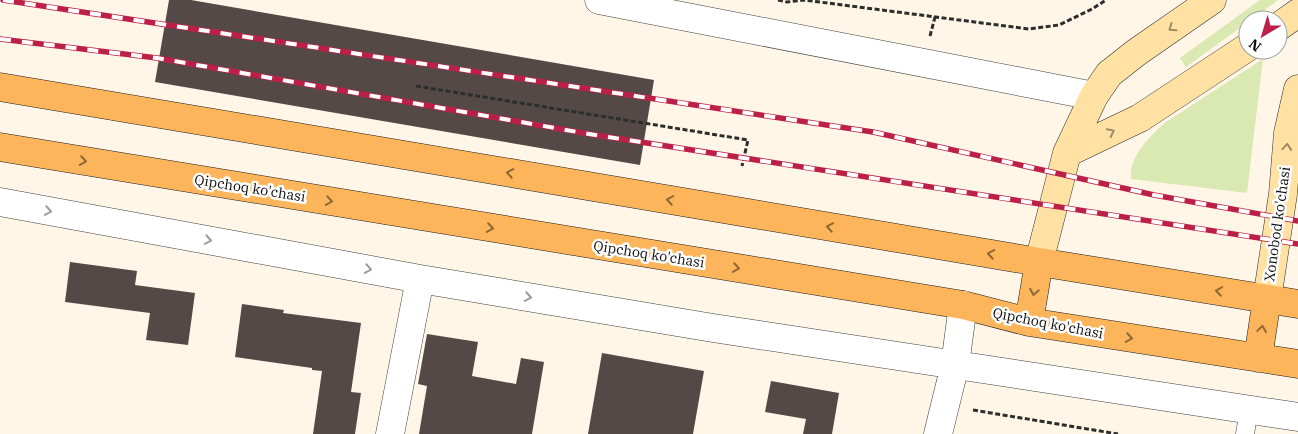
<svg xmlns="http://www.w3.org/2000/svg" width="1298" height="434" font-family="'IBM Plex Serif',serif">
<style>
.green{fill:#dae9b2}
.building{fill:#544947}
.lines{fill:none;stroke-linecap:round;stroke-linejoin:round}
.lane-casing{stroke:#3e3e3e;stroke-width:19}
.street-casing{stroke:#3e3e3e;stroke-width:29}
.secondary-casing{stroke:#2d2d2d;stroke-width:29}
.primary-casing{stroke:#1c1c1c;stroke-width:29}
.path{stroke:#2d2d2d;stroke-width:3;stroke-dasharray:5 2.5;stroke-linecap:butt}
.lane{stroke:#fff;stroke-width:18}
.street{stroke:#fff;stroke-width:28}
.secondary{stroke:#ffe2a3;stroke-width:28}
.primary{stroke:#fdb55b;stroke-width:28}
.rail-casing{stroke:#bd2047;stroke-width:5.5}
.rail{stroke:#fff;stroke-width:4;stroke-dasharray:11;stroke-linecap:butt}
.oneway{stroke:#9d8c66}
.oneway2{stroke:#906837}
.oneway3{stroke:#9d9d9d}
.labels{text-anchor:middle;stroke-width:5;stroke-linejoin:round;paint-order:stroke}
.street-label{font-size:14px;fill:#0b0b0b;stroke:#fff}
</style>
<rect width="100%" height="100%" fill="#fff6e8"/>
<path class="green" d="M1260 0H1278L1251 20H1248V22L1186 67 1180 58Z
M1263 59 1247 193 1131 179C1129 156 1150 136 1166 122Z"/>
<path class="building" d="M169 0H191L654 80 640 165 155 82Z
M70 262 137 271 135 285 195 293 188 345 146 340 150 313 65 302Z
M242 304 284 310 283 313 361 323 351 392 361 393 355 434H313L322 371 312 370V368L235 357Z
M427 334 478 342 472 376 516 384 521 358 544 362 532 434H419L427 386 418 384Z
M602 353 704 371 693 434H588Z
M771 381 839 393 832 434H803L806 419 765 412Z"/>
<g class="lines">
<defs>
<path id="lane" d="M1245 434 1249 409"/>
<path id="street" d="M599 0 1094 96
M0 202 420 279 713 328 1298 417
M390 434 420 279
M938 434 955 365 963 305"/>
<path id="secondary" d="M1278 27 1298 13
M1067 153 1140 118 1248 47
M1039 262 1067 153 1094 96 1109 74 1137 52 1212 0
M1267 299 1283 194 1288 133 1298 89"/>
<path id="primary" d="M0 87 1039 262 1298 304
M0 147 963 305 1029 322 1298 364
M1029 322 1039 262
M1258 358 1267 299"/>
</defs>
<use href="#lane" class="lane-casing"/>
<use href="#street" class="street-casing"/>
<use href="#secondary" class="secondary-casing"/>
<use href="#primary" class="primary-casing"/>
<path class="path" d="M778 0 787 2 804 0 1029 29 1059 25 1092 9 1106 0
M930 36 935 17
M416 86 748 140 742 166
M973 410 1118 434"/>
<use href="#lane" class="lane"/>
<use href="#street" class="street"/>
<use href="#secondary" class="secondary"/>
<use href="#primary" class="primary"/>
<defs>
<path id="rail" d="M3 0 873 132 1154 195 1298 221
M0 39 157 58 589 134 1298 244"/>
</defs>
<use href="#rail" class="rail-casing"/>
<use href="#rail" class="rail"/>
</g>
<defs><path id="oneway-chevron" d="M-2-3.5L2.5 0L-2 3.5" fill="none" stroke-width="1.6" stroke-linecap="round" stroke-linejoin="round" transform="scale(1.25)"/></defs>
<g class="oneway">
<use href="#oneway-chevron" transform="translate(1172 28) rotate(145)"/>
<use href="#oneway-chevron" transform="translate(1111 132) rotate(-26)"/>
<use href="#oneway-chevron" transform="translate(1287 147) rotate(-85)"/>
</g>
<g class="oneway2">
<use href="#oneway-chevron" transform="translate(83 161) rotate(9)"/>
<use href="#oneway-chevron" transform="translate(510 173) rotate(-170)"/>
<use href="#oneway-chevron" transform="translate(670 200) rotate(-170)"/>
<use href="#oneway-chevron" transform="translate(329 201) rotate(9)"/>
<use href="#oneway-chevron" transform="translate(830 227) rotate(-170)"/>
<use href="#oneway-chevron" transform="translate(490 228) rotate(9)"/>
<use href="#oneway-chevron" transform="translate(991 254) rotate(-170)"/>
<use href="#oneway-chevron" transform="translate(736 268) rotate(9)"/>
<use href="#oneway-chevron" transform="translate(1219 291) rotate(-171)"/>
<use href="#oneway-chevron" transform="translate(1034 292) rotate(100)"/>
<use href="#oneway-chevron" transform="translate(1262 329) rotate(-82)"/>
<use href="#oneway-chevron" transform="translate(1129 338) rotate(9)"/>
</g>
<g class="oneway3">
<use href="#oneway-chevron" transform="translate(48 211) rotate(10)"/>
<use href="#oneway-chevron" transform="translate(208 240) rotate(10)"/>
<use href="#oneway-chevron" transform="translate(368 269) rotate(10)"/>
<use href="#oneway-chevron" transform="translate(528 297) rotate(10)"/>
</g>
<g class="labels">
<g class="street-label">
<text transform="translate(250 188) rotate(9)" y="5">Qipchoq ko'chasi</text>
<text transform="translate(1277 224) rotate(-82)" y="5">Xonobod ko'chasi</text>
<text transform="translate(649 254) rotate(9)" y="5">Qipchoq ko'chasi</text>
<text transform="translate(1048 323) rotate(11)" y="5">Qipchoq ko'chasi</text>
</g>
</g>
<g transform="translate(1263 35) rotate(218)"><circle r="24" fill="#ffffff" stroke="#9d9d9d"/>
<path d="M0-4L9 19L0 12L-9 19Z" fill="#bd2047"/>
<text y="-8" font-size="14" font-weight="bold" text-anchor="middle" fill="#0b0b0b">N</text>
</g>
</svg>
